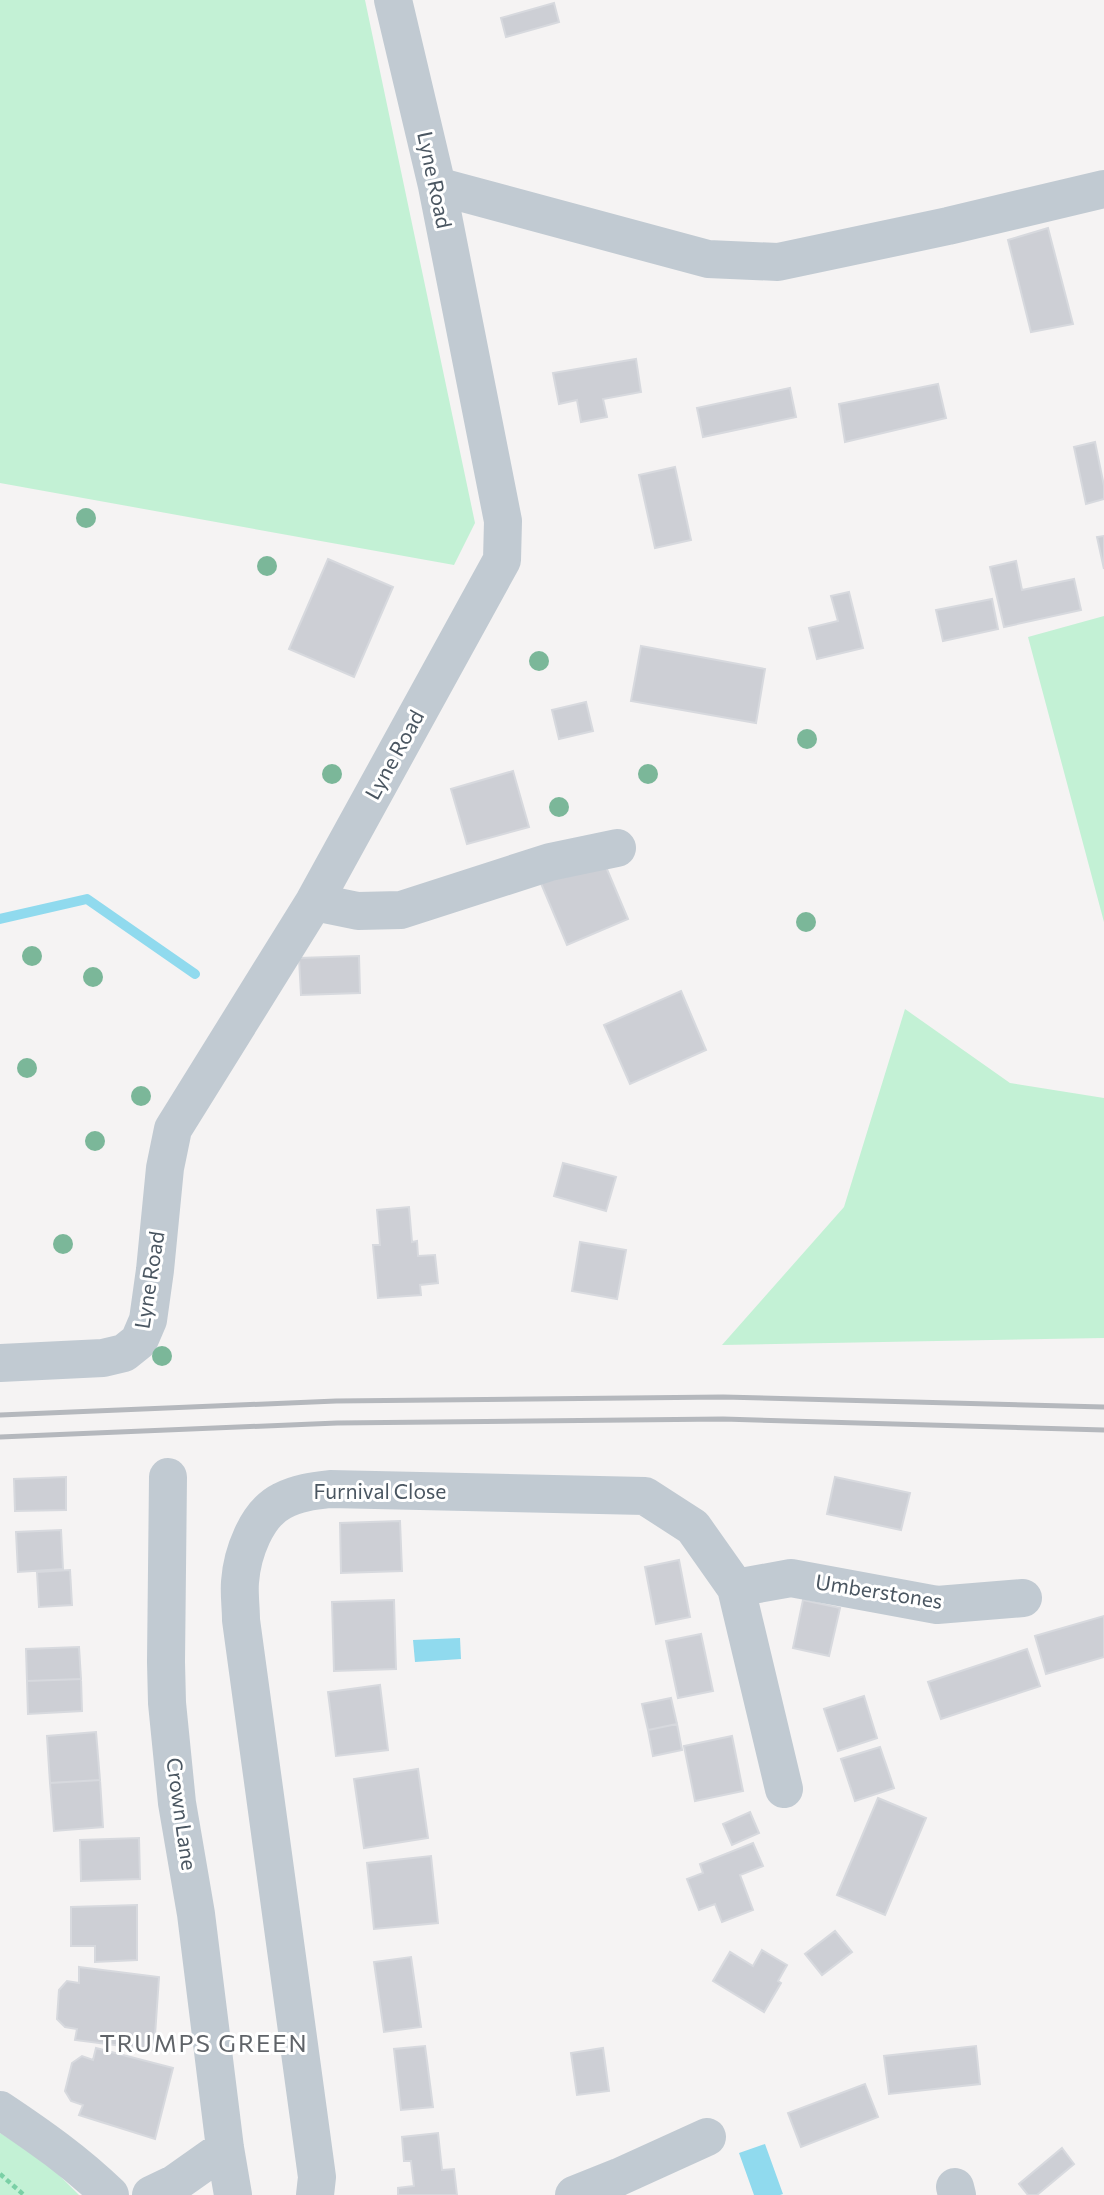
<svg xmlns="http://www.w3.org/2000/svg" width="1104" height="2195" font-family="Commissioner,sans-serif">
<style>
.green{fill:#c3f1d5}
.water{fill:#90daee}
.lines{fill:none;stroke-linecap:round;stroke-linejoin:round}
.stream{stroke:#90daee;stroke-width:10}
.building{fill:#cdcfd5;stroke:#d7d9de;stroke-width:2}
.path{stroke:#7ad0a6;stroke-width:4.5;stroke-dasharray:5 3.5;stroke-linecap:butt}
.minor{stroke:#c1cad2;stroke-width:38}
.rail{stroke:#b5b8bd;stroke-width:5}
.tree{fill:#7bb799}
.labels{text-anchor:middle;stroke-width:6;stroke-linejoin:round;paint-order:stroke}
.street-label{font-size:21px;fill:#4a5661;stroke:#fff}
.quarter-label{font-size:24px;letter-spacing:2px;fill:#5f6368;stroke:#fff}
</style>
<rect width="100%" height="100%" fill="#f5f3f3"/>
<path class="green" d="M0 0H365L475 523 454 565 0 483Z
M1104 616V922L1028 637Z
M905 1009 1010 1083 1104 1098V1338L722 1345 844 1207Z
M0 2133 45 2161 79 2195H0Z"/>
<path class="water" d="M460 1638 461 1659 415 1662 413 1640Z
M765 2144 783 2194 780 2195H754L739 2153Z"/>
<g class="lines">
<path class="stream" d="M0 919 87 899 195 974"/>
</g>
<path class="building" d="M554 3 559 22 506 37 501 18Z
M1048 228 1073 324 1031 332 1008 240Z
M636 359 641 392 603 399 607 417 581 422 577 400 559 404 553 373Z
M938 384 946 418 845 442 839 404Z
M790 388 796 417 703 437 697 408Z
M1095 442 1104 486V499L1086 504 1074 447Z
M675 467 691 540 655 548 639 475Z
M1104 536V569L1097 537Z
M328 559 393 587 354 677 289 649Z
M1016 561 1022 590 1074 579 1081 610 1004 627 990 567Z
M849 592 863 648 817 659 809 628 838 621 831 596Z
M992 599 998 629 943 641 936 610Z
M641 646 765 669 756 723 631 701Z
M586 702 593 731 559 739 552 710Z
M513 771 529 827 467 844 451 789Z
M601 855 628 919 567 945 540 881Z
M359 956 360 993 301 995 299 958Z
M681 991 706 1050 630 1084 604 1025Z
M563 1163 616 1177 606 1211 554 1196Z
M409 1207 412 1242 417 1241 418 1256 435 1255 438 1283 420 1285 421 1295 378 1298 373 1245H380L377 1210Z
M580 1242 626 1250 617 1299 572 1291Z
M66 1477V1510L15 1511 14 1479Z
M835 1477 910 1493 901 1530 827 1514Z
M400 1521 402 1571 341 1573 340 1523Z
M61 1530 63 1569 18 1572 16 1532Z
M679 1560 690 1617 656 1624 645 1567Z
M70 1570 72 1605 39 1607 37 1572Z
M394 1600 396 1669 334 1671 332 1602Z
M803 1600 840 1608 829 1656 793 1648Z
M1104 1616V1657L1046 1674 1035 1636Z
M701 1634 713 1691 678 1698 666 1641Z
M79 1647 81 1679 27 1681 26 1649Z
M1027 1649 1040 1686 941 1719 928 1682Z
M81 1679 82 1711 28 1714 27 1681Z
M380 1685 388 1750 336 1756 328 1692Z
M864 1696 877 1738 838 1751 824 1709Z
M671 1698 677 1724 648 1730 642 1704Z
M677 1724 682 1750 653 1756 648 1730Z
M96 1732 100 1780 50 1783 47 1736Z
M732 1736 743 1791 695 1801 684 1746Z
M880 1747 894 1788 855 1801 841 1759Z
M418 1769 428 1838 364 1848 354 1779Z
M100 1780 103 1827 54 1831 50 1783Z
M878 1798 926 1818 885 1915 837 1895Z
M750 1812 759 1833 732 1845 723 1824Z
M139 1838 140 1879 81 1881 80 1840Z
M753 1843 763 1866 740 1875 753 1910 722 1922 715 1904 699 1910 687 1879 703 1873 700 1864Z
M431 1856 438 1923 374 1929 367 1863Z
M137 1905V1960L95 1962V1946H71V1907Z
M835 1931 852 1952 822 1975 805 1954Z
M762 1950 787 1965 778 1981 781 1983 764 2012 713 1981 730 1952 753 1966Z
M411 1957 421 2027 384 2032 374 1962Z
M79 1967 159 1977 154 2050 75 2040 77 2029 65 2027 57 2019 59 1990 67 1981 79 1983Z
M425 2046 433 2107 401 2110 394 2049Z
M976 2046 980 2084 889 2094 884 2056Z
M96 2048 173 2068 155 2139 79 2115 83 2105 71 2101 65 2091 72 2063 82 2056 93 2060Z
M603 2048 609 2091 577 2095 571 2053Z
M865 2084 878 2117 801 2147 788 2113Z
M438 2133 442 2170 454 2169 457 2195H398V2188L414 2186 411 2161H404L402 2137Z
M1062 2148 1074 2164 1037 2195H1028L1019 2184Z"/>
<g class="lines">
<path class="path" d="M0 2174 24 2195"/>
<path class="minor" d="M437 186 708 259 778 262 948 226 1104 189
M314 902 358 911 401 910 550 862 617 848
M0 1363 103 1358 124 1353 139 1341 148 1320 155 1270 165 1168 173 1129 314 902 502 560 503 521 437 186 393 0
M168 1477 166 1662 167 1703 177 1803 196 1914 225 2148 233 2195
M736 1588 791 1578 937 1605 1023 1598
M0 2110C39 2136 76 2162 110 2195
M955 2187 957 2195
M151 2195 174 2184 225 2148
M315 2195 317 2177 241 1620C241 1608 239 1594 240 1582 242 1554 256 1514 282 1501 297 1493 313 1491 330 1489L645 1496 693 1527 736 1588 784 1789
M574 2195 619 2177 707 2137"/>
<path class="rail" d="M0 1415 336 1401 723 1397 1104 1407
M0 1437 337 1423 723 1419 1104 1430"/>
</g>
<g class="tree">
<circle cx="86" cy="518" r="10"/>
<circle cx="267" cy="566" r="10"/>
<circle cx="539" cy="661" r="10"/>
<circle cx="807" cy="739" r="10"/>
<circle cx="332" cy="774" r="10"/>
<circle cx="648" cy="774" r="10"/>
<circle cx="559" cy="807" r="10"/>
<circle cx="806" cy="922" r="10"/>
<circle cx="32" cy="956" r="10"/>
<circle cx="93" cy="977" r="10"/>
<circle cx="27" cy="1068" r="10"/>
<circle cx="141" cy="1096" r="10"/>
<circle cx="95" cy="1141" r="10"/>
<circle cx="63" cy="1244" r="10"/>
<circle cx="162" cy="1356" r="10"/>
</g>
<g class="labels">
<g class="street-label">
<text transform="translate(434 180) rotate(78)" y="7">Lyne Road</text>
<text transform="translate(395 755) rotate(-61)" y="7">Lyne Road</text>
<text transform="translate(150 1280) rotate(-81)" y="7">Lyne Road</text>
<text x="380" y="1499">Furnival Close</text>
<text transform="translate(879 1592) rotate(9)" y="7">Umberstones</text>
<text transform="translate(181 1814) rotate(82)" y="7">Crown Lane</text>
</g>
<g class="quarter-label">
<text x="204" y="2052">TRUMPS GREEN</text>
</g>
</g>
</svg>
